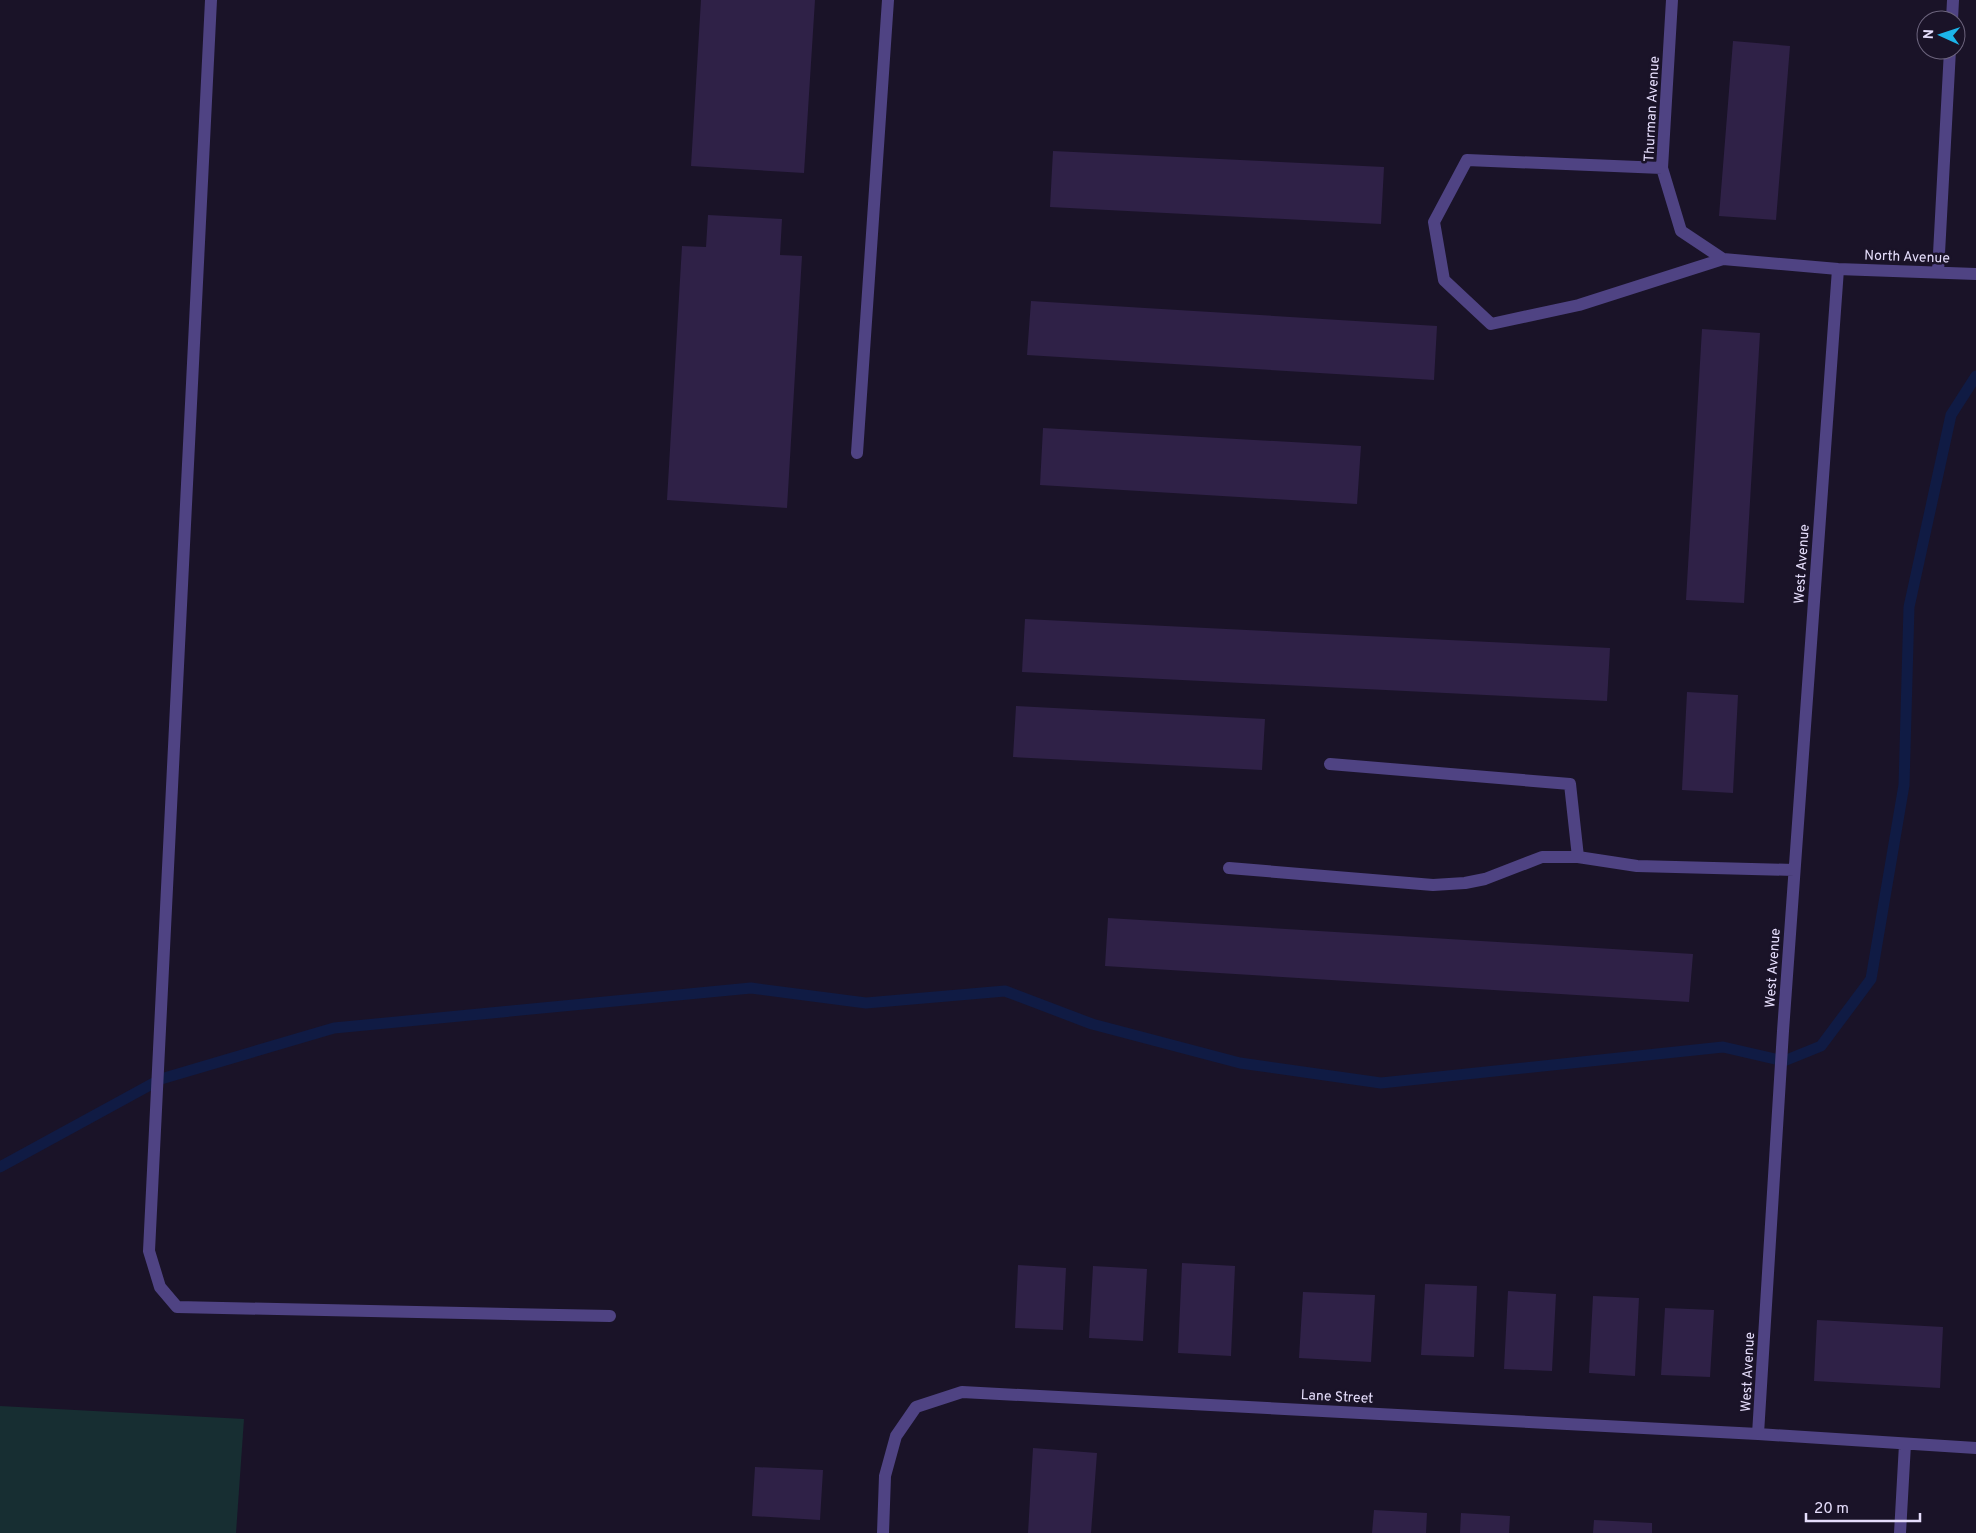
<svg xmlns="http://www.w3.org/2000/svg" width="1976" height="1533" font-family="Overpass,sans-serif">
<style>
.green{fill:#172e32}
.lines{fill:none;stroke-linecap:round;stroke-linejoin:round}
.stream{stroke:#101b44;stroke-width:11}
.building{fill:#2f2147}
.minor{stroke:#4f4383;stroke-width:12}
.labels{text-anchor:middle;stroke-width:5;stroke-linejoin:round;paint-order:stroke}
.street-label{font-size:14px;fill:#e6defc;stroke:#1a1328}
</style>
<rect width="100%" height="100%" fill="#1a1328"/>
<path class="green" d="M0 1406 244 1419 236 1533H0Z"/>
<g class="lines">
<path class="stream" d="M0 1167 161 1079 334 1028 751 988 866 1003 1005 991 1092 1024 1240 1063 1381 1083 1723 1047 1784 1061 1821 1046 1871 979 1904 785 1909 607 1951 415 1976 376"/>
</g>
<path class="building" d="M701 0H815L804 173 691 166Z
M1733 41 1790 46 1776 220 1719 216Z
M1053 151 1384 167 1381 224 1050 207Z
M708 215 782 219 780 255 802 256 787 508 667 500 682 246 706 247Z
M1031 301 1437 326 1434 380 1027 355Z
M1702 329 1760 333 1744 603 1686 600Z
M1043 428 1361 446 1357 504 1040 485Z
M1025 619 1610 648 1607 701 1022 672Z
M1687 692 1738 695 1733 793 1682 790Z
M1016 706 1265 719 1262 770 1013 757Z
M1108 918 1693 954 1689 1002 1105 966Z
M1182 1263 1235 1266 1231 1356 1178 1353Z
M1018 1265 1066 1268 1063 1330 1015 1328Z
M1093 1266 1147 1269 1143 1341 1089 1338Z
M1425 1284 1477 1286 1474 1357 1421 1355Z
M1508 1291 1556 1294 1552 1371 1504 1369Z
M1303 1292 1375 1295 1371 1362 1299 1358Z
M1593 1296 1639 1298 1635 1376 1589 1373Z
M1665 1308 1714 1310 1710 1377 1661 1375Z
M1817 1320 1943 1327 1940 1388 1814 1381Z
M1033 1448 1097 1453 1091 1533H1028Z
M755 1467 823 1470 820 1520 752 1516Z
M1374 1510 1427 1513 1426 1533H1372Z
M1461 1513 1510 1516 1509 1533H1460Z
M1594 1520 1652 1523V1533H1593Z"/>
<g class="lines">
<path class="minor" d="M211 0 149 1251 160 1287 177 1307 610 1316
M1672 0 1662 168 1681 231 1723 259 1838 269 1976 274
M1952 20 1953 0
M1662 168 1467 160 1434 222 1444 280 1491 324 1579 305 1723 259
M1938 272 1950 50
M857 453 888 0
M1330 764 1570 784 1578 857 1637 866 1794 870
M1229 868 1433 885 1465 883 1485 879 1542 857H1578
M1758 1434 1783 1031 1838 269
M883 1533 885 1476 896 1436 916 1407 962 1392 1758 1434 1976 1448
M1900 1533 1905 1444"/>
</g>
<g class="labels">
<g class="street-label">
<text transform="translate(1651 109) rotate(-87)" y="5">Thurman Avenue</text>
<text transform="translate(1907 256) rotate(2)" y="5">North Avenue</text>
<text transform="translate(1801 564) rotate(-86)" y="5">West Avenue</text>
<text transform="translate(1772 968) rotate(-86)" y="5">West Avenue</text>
<text transform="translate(1747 1372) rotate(-87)" y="5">West Avenue</text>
<text transform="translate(1337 1396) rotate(3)" y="5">Lane Street</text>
</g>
</g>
<g transform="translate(1941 35) rotate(273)"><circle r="24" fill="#1a1328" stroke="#6c647d"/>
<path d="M0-4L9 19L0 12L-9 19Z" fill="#1cb4e9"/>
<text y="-8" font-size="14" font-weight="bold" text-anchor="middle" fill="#e6defc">N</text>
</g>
<path d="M1806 1513v8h114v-8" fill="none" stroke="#e6defc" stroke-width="2.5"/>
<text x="1814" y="1513" font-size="15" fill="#e6defc" stroke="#1a1328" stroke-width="4" paint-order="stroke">20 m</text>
</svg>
